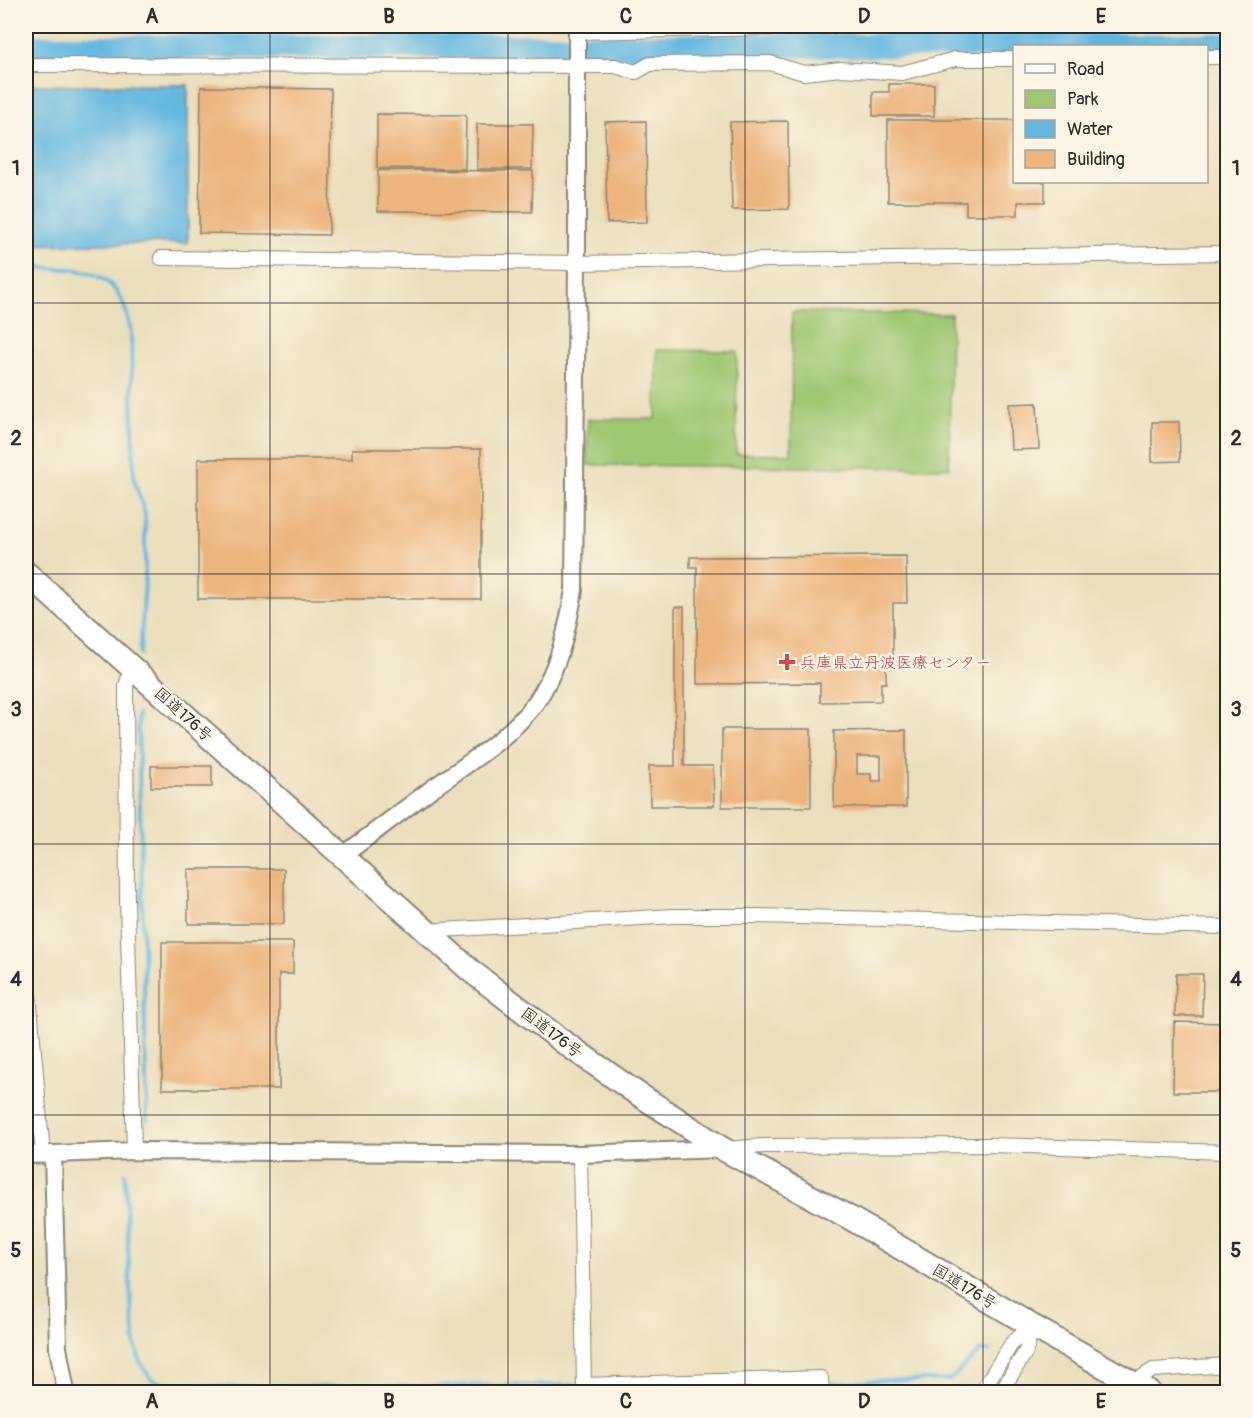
<svg xmlns="http://www.w3.org/2000/svg" width="1253" height="1418" font-family="Pangolin,'Klee One',sans-serif">
<style>
.green{fill:#9fc772;stroke:#65794e;stroke-width:1.5}
.water{fill:#63b8df;stroke:#477285;stroke-width:1.5}
.lines{fill:none;stroke-linecap:round;stroke-linejoin:round}
.stream{stroke:#63b8df;stroke-width:4}
.river{stroke:#63b8df;stroke-width:24}
.building{fill:#ecb57e;fill-rule:evenodd}
.minor-casing{stroke:#8a8574;stroke-width:16}
.tertiary-casing{stroke:#8a8574;stroke-width:20}
.trunk-casing{stroke:#8a8574;stroke-width:26}
.minor{stroke:#fff;stroke-width:14}
.tertiary{stroke:#fff;stroke-width:16}
.trunk{stroke:#fff;stroke-width:22}
.grid{fill:none;stroke:#2b2b2b;stroke-width:1.5;stroke-opacity:0.55}
.health-dot{fill:#e0444e;stroke:#fcf5e5;stroke-width:2}
.labels{text-anchor:middle;stroke-width:5;stroke-linejoin:round;paint-order:stroke}
.health-label{font-size:16px;fill:#be3a42;stroke:#fcf5e5;text-anchor:start}
.street-label{font-size:16px;fill:#2b2b2b;stroke:#fcf5e5}
.neatline{fill:none;stroke:#2b2b2b;stroke-width:2}
.grid-label{font-size:20px;text-anchor:middle;font-weight:bold;fill:#2b2b2b}
</style>
<rect width="100%" height="100%" fill="#fcf5e5"/>
<filter id="ink" filterUnits="userSpaceOnUse"><feTurbulence type="fractalNoise" baseFrequency=".0167" numOctaves="2"/><feDisplacementMap in="SourceGraphic" scale="12" xChannelSelector="R" yChannelSelector="G"/><feConvolveMatrix kernelMatrix="1 2 1 2 8 2 1 2 1" color-interpolation-filters="sRGB"/></filter>
<filter id="wash" filterUnits="userSpaceOnUse"><feTurbulence type="fractalNoise" baseFrequency=".008" numOctaves="4" result="noise"/><feDisplacementMap in="SourceGraphic" scale="24" xChannelSelector="R" yChannelSelector="G"/><feGaussianBlur stdDeviation="1.35" result="paint"/><feColorMatrix in="noise" values="0 0 0 0 0 0 0 0 0 0 0 0 0 0 0 0 0 1.4 0 .05"/><feComposite in="paint" operator="in"/></filter>
<g filter="url(#wash)">
<rect width="100%" height="100%" fill="#eadfbc"/>
<path class="green" d="M792 312 951 314 949 468 587 465 588 419H656L657 350 737 351 736 454H791Z"/>
<path class="water" d="M26 85H188V243L26 245Z"/>
<g class="lines">
<path class="stream" d="M26 267C82 270 120 263 131 332L134 479 145 514V580L140 654
M138 714 147 1120
M125 1173 130 1289 135 1343 140 1362 151 1379 165 1384 238 1387 580 1385
M825 1384 886 1380H950L980 1351H989"/>
<path class="river" d="M26 47 1228 45"/>
</g>
<g id="blocks">
<path class="building" d="M889 84H934V116H873V92H889Z
M201 87 331 89 329 235 199 233Z
M377 114 466 115 465 169 377 168Z
M888 120H1014V182H1045V202H1018V215H966V202H888Z
M646 121 647 222 607 223 605 122Z
M788 121 789 209 732 210 730 122Z
M477 124H533L532 169H477Z
M378 170 533 171 532 212 378 211Z
M1037 403 1039 449 1011 450 1009 404Z
M1152 422H1179L1180 461 1152 462Z
M352 449H481V599H198V459H352Z
M906 556 907 603H893V661H886V683H881V701L820 702V683L697 684V567H690V557Z
M675 607H684V766H713L714 806H650L649 766H675Z
M722 729H811V807H722Z
M906 730V807H834V731ZM857 756H881V781H871V774H857Z
M151 766H212V787H151Z
M188 869H284V924H188Z
M162 942H293V974H279V1089H162Z
M1176 974H1203L1202 1016H1175Z
M1174 1022 1228 1023V1092H1173Z"/>
</g>
</g>
<g filter="url(#ink)">
<use href="#blocks" fill-opacity="0" stroke="#8a8574" stroke-width="1.5"/>
<g class="lines">
<defs>
<path id="minor" d="M577 32 860 26
M1206 57H1228
M26 65 615 66 636 72 650 64 770 63 804 73 841 69 902 73 955 59H1014
M161 258 577 263 1228 253
M132 667 126 686 127 900 134 1151
M425 931 674 916H755L1228 927
M26 960 43 1154
M726 1149 763 1146 990 1145 1228 1152
M580 1154 584 1385 821 1378 822 1392
M1133 1383 1153 1370 1228 1365
M981 1392 1012 1343 1032 1326
M1001 1392 1026 1351 1032 1326"/>
<path id="tertiary" d="M342 856C372 834 401 812 430 790 467 764 521 731 543 691 561 659 568 626 574 590L577 263V26
M53 1154 58 1348 66 1392
M26 1155 134 1151 580 1154 723 1149"/>
<path id="trunk" d="M26 573 471 971 562 1041 632 1090 723 1149 850 1218 1032 1326 1149 1392"/>
</defs>
<use href="#minor" class="minor-casing"/>
<use href="#tertiary" class="tertiary-casing"/>
<use href="#trunk" class="trunk-casing"/>
<use href="#minor" class="minor"/>
<use href="#tertiary" class="tertiary"/>
<use href="#trunk" class="trunk"/>
</g>
</g>
<path class="grid" d="M270 26V1392M508 26V1392M745 26V1392M983 26V1392M26 303H1228M26 574H1228M26 844H1228M26 1115H1228"/>
<path class="health-dot" d="M784 653h6v6h6v6h-6v6h-6v-6h-6v-6h6z"/>
<g class="labels">
<g class="health-label">
<text x="800" y="668">兵庫県立丹波医療センター</text>
</g>
<g class="street-label">
<text transform="translate(184 714) rotate(42)" y="6">国道176号</text>
<text transform="translate(552 1032) rotate(37)" y="6">国道176号</text>
<text transform="translate(965 1286) rotate(31)" y="6">国道176号</text>
</g>
</g>
<rect width="1253" height="1418" fill="none" stroke="#fcf5e5" stroke-width="66"/>
<rect x="1013" y="45" width="195" height="138" fill="#fcf5e5" stroke="#a8a49b" stroke-width="1.5"/>
<rect x="1025" y="64" width="30" height="9" fill="#ffffff" stroke="#a8a49b" stroke-width="1.5"/>
<text x="1067" y="75" font-size="18" fill="#2b2b2b">Road</text>
<rect x="1025" y="90" width="30" height="18" fill="#9fc772" stroke="#a8a49b" stroke-width="1.5"/>
<text x="1067" y="105" font-size="18" fill="#2b2b2b">Park</text>
<rect x="1025" y="120" width="30" height="18" fill="#63b8df" stroke="#a8a49b" stroke-width="1.5"/>
<text x="1067" y="135" font-size="18" fill="#2b2b2b">Water</text>
<rect x="1025" y="150" width="30" height="18" fill="#ecb57e" stroke="#a8a49b" stroke-width="1.5"/>
<text x="1067" y="165" font-size="18" fill="#2b2b2b">Building</text>
<rect x="33" y="33" width="1187" height="1352" class="neatline"/>
<g class="grid-label">
<text x="152" y="23">A</text>
<text x="389" y="23">B</text>
<text x="626" y="23">C</text>
<text x="864" y="23">D</text>
<text x="1101" y="23">E</text>
<text x="16" y="175">1</text>
<text x="1236" y="175">1</text>
<text x="16" y="445">2</text>
<text x="1236" y="445">2</text>
<text x="16" y="716">3</text>
<text x="1236" y="716">3</text>
<text x="16" y="986">4</text>
<text x="1236" y="986">4</text>
<text x="16" y="1257">5</text>
<text x="1236" y="1257">5</text>
<text x="152" y="1408">A</text>
<text x="389" y="1408">B</text>
<text x="626" y="1408">C</text>
<text x="864" y="1408">D</text>
<text x="1101" y="1408">E</text>
</g>
</svg>
